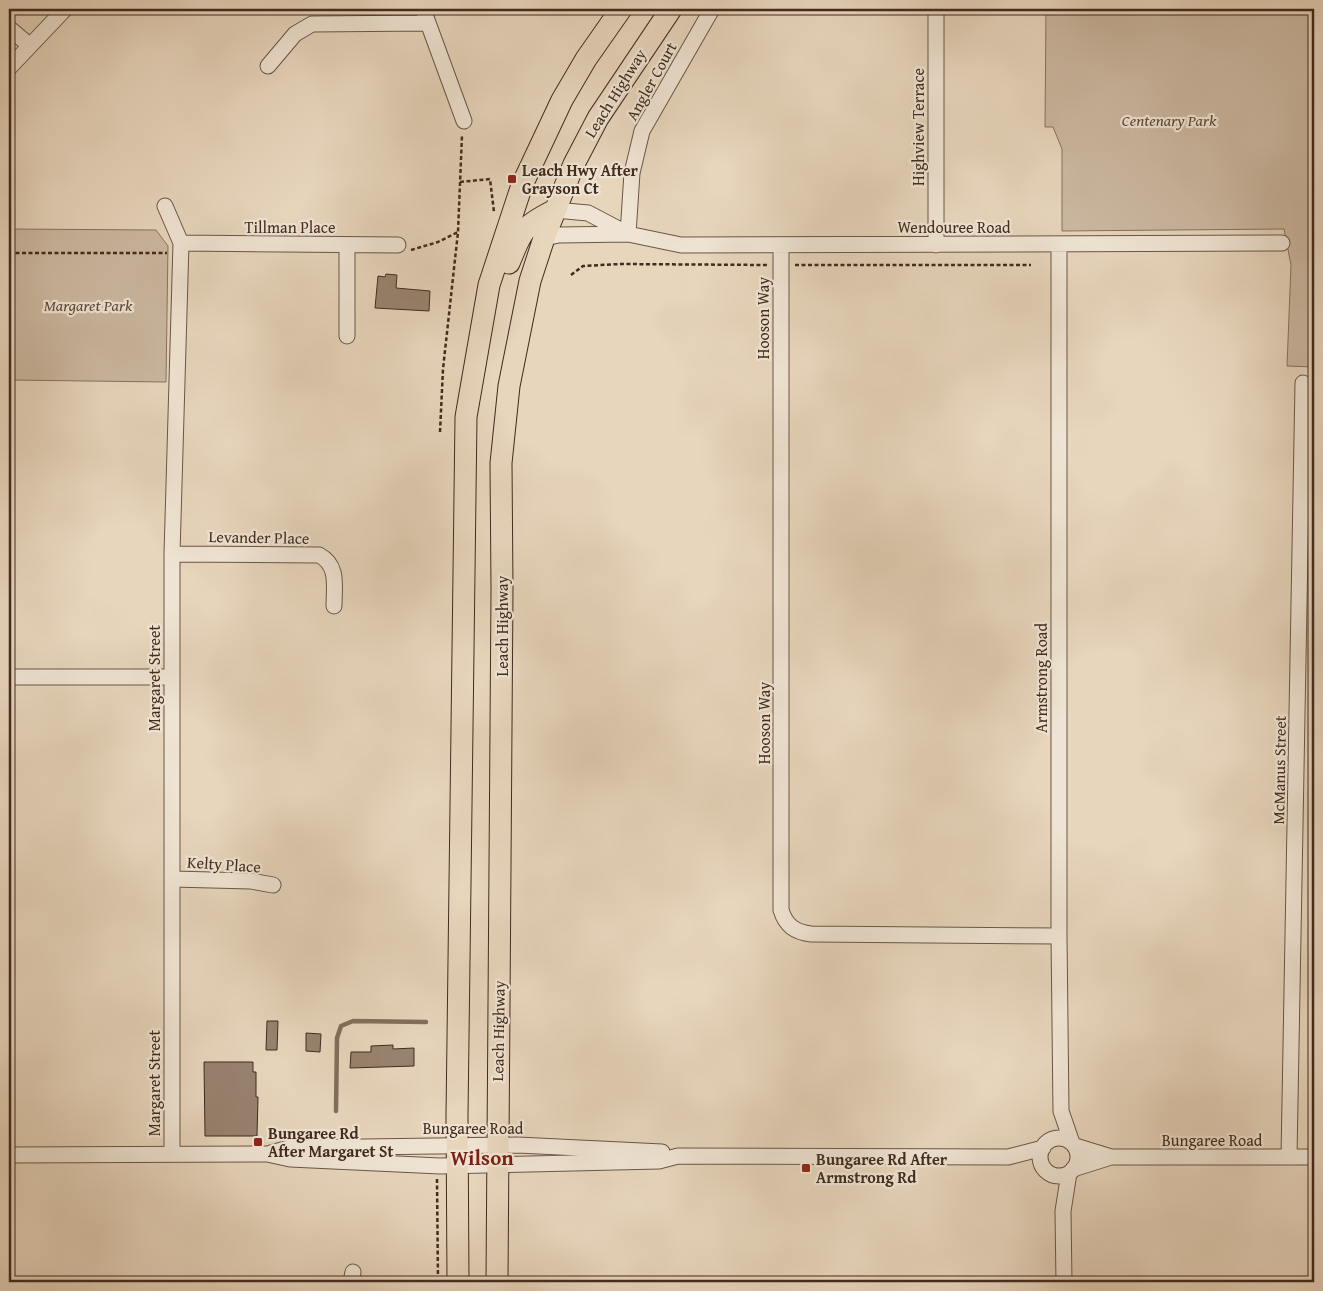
<svg xmlns="http://www.w3.org/2000/svg" width="1323" height="1291" font-family="'Gentium Book Plus',serif">
<style>
.green{fill:#cbb8a1;stroke:#867260}
.lines{fill:none;stroke-linecap:round;stroke-linejoin:round}
.stream{stroke:#836e5c;stroke-width:4.5}
.building{fill:#988370;stroke:#422b1e}
.minor-casing{stroke:#6b5646;stroke-width:17}
.highway-casing{stroke:#422b1e;stroke-width:23}
.path{stroke:#422b1e;stroke-width:2.5;stroke-dasharray:4 2.5;stroke-linecap:butt}
.minor{stroke:#efe4d3;stroke-width:15}
.highway{stroke:#e7d5bc;stroke-width:21}
.poi-dot{fill:#8f2418;stroke:#efe4d3;stroke-width:2}
.labels{text-anchor:middle;stroke-width:4.5;stroke-linejoin:round;paint-order:stroke}
.street-label{font-size:16px;fill:#422b1e;stroke:#efe4d3}
.park-label{font-size:16px;font-style:italic;fill:#5d4738;stroke:#efe4d3}
.poi-label{font-size:16px;font-weight:bold;fill:#422b1e;stroke:#efe4d3;text-anchor:start}
.district-label{font-size:21px;font-weight:bold;fill:#7a1f14;stroke:#efe4d3}
</style>
<rect width="100%" height="100%" fill="#e7d5bc"/>
<filter id="stains"><feTurbulence type="fractalNoise" baseFrequency=".004" numOctaves="4"/><feColorMatrix values="0 0 0 0 .2 0 0 0 0 .09 0 0 0 0 .02 0 0 0 .5 -.17"/></filter>
<radialGradient id="worn" r=".72"><stop offset=".6" stop-color="#630" stop-opacity="0"/><stop offset="1" stop-color="#630" stop-opacity=".3"/></radialGradient>
<path class="green" d="M1046 9H1314V367L1287 366 1291 265 1284 229 1062 231V149L1053 127H1045Z
M9 229 156 230 168 246 166 382 9 380Z"/>
<g class="lines">
<path class="stream" d="M336 1111 337 1038 341 1026 353 1021 426 1022"/>
</g>
<path class="building" d="M386 274 397 275 396 288 430 291 429 311 375 308 378 276 385 277Z
M267 1021H278L277 1050H266Z
M306 1033 321 1034 320 1052 306 1051Z
M393 1045V1049L414 1048V1066L350 1068 351 1052H371V1046Z
M204 1062H253V1072H256V1097H258L257 1136H205Z"/>
<g class="lines">
<defs>
<path id="minor" d="M423 9 464 121
M9 28 29 45
M268 66 295 34 312 24 428 23
M9 68 65 9
M165 206 181 243 172 554V1154
M555 210 588 213 628 234 681 245 1282 243
M628 234 632 173 642 131 712 9
M544 238 559 235 628 234
M181 243 398 245
M1059 244V936L1061 1111 1072 1143
M347 245V336
M936 245V9
M781 246V910C786 926 795 932 811 934L1059 936
M172 554 319 555C339 565 334 587 334 606
M9 677H172
M172 879 251 881 273 885
M1040 1157a19 19 0 1 1 38 0a19 19 0 1 1-38 0Z
M1075 1146 1111 1157
M271 1153 289 1148 518 1145 662 1152
M9 1155 267 1154 290 1159 440 1166 659 1161 678 1156 1008 1157 1043 1148
M1289 1157 1303 383
M1073 1169 1111 1157H1314
M351 1282 353 1272
M1064 1282 1063 1211 1069 1173"/>
<path id="highway" d="M509 263C523 230 521 227 555 210
M458 1282 457 1116 466 417 489 285 522 185 562 100 586 59 621 9
M497 1282 502 589 501 463 509 386 530 281 544 238 574 164 598 118 671 9"/>
</defs>
<use href="#minor" class="minor-casing"/>
<use href="#highway" class="highway-casing"/>
<path class="path" d="M460 182 490 179 494 212
M411 250 438 242 458 232
M9 253H167
M795 265H1031
M571 275 583 266 620 264 767 265
M440 432 443 369 458 232 462 135
M437 1179 438 1282"/>
<use href="#minor" class="minor"/>
<use href="#highway" class="highway"/>
</g>
<g class="poi-dot">
<rect x="507" y="174" width="10" height="10" rx="2.5"/>
<rect x="253" y="1137" width="10" height="10" rx="2.5"/>
<rect x="801" y="1163" width="10" height="10" rx="2.5"/>
</g>
<g class="labels">
<g class="street-label">
<text transform="translate(651 81) rotate(-61)" y="6">Angler Court</text>
<text transform="translate(615 93) rotate(-58)" y="6">Leach Highway</text>
<text transform="translate(918 127) rotate(-90)" y="6">Highview Terrace</text>
<text x="290" y="233">Tillman Place</text>
<text x="954" y="233">Wendouree Road</text>
<text transform="translate(763 318) rotate(-90)" y="6">Hooson Way</text>
<text transform="translate(259 537) rotate(1)" y="6">Levander Place</text>
<text transform="translate(502 626) rotate(-90)" y="6">Leach Highway</text>
<text transform="translate(154 678) rotate(-90)" y="6">Margaret Street</text>
<text transform="translate(1041 678) rotate(-90)" y="6">Armstrong Road</text>
<text transform="translate(764 723) rotate(-90)" y="6">Hooson Way</text>
<text transform="translate(1279 770) rotate(-89)" y="6">McManus Street</text>
<text transform="translate(224 864) rotate(4)" y="6">Kelty Place</text>
<text transform="translate(498 1031) rotate(-89)" y="6">Leach Highway</text>
<text transform="translate(154 1083) rotate(-90)" y="6">Margaret Street</text>
<text x="473" y="1134">Bungaree Road</text>
<text x="1212" y="1146">Bungaree Road</text>
</g>
<g class="park-label">
<text x="1169" y="126">Centenary Park</text>
<text x="88" y="311">Margaret Park</text>
</g>
<g class="poi-label">
<text x="522" y="176">Leach Hwy After<tspan x="522" dy="18">Grayson Ct</tspan></text>
<text x="268" y="1139">Bungaree Rd<tspan x="268" dy="18">After Margaret St</tspan></text>
<text x="816" y="1165">Bungaree Rd After<tspan x="816" dy="18">Armstrong Rd</tspan></text>
</g>
<g class="district-label">
<text x="482" y="1165">Wilson</text>
</g>
</g>
<rect width="1323" height="1291" fill="none" stroke="#e7d5bc" stroke-width="30"/>
<rect x="10" y="10" width="1303" height="1271" fill="none" stroke="#422b1e" stroke-width="2.5"/>
<rect x="15" y="15" width="1293" height="1261" fill="none" stroke="#422b1e"/>
<rect width="100%" height="100%" filter="url(#stains)"/>
<rect width="100%" height="100%" fill="url(#worn)"/>
</svg>
